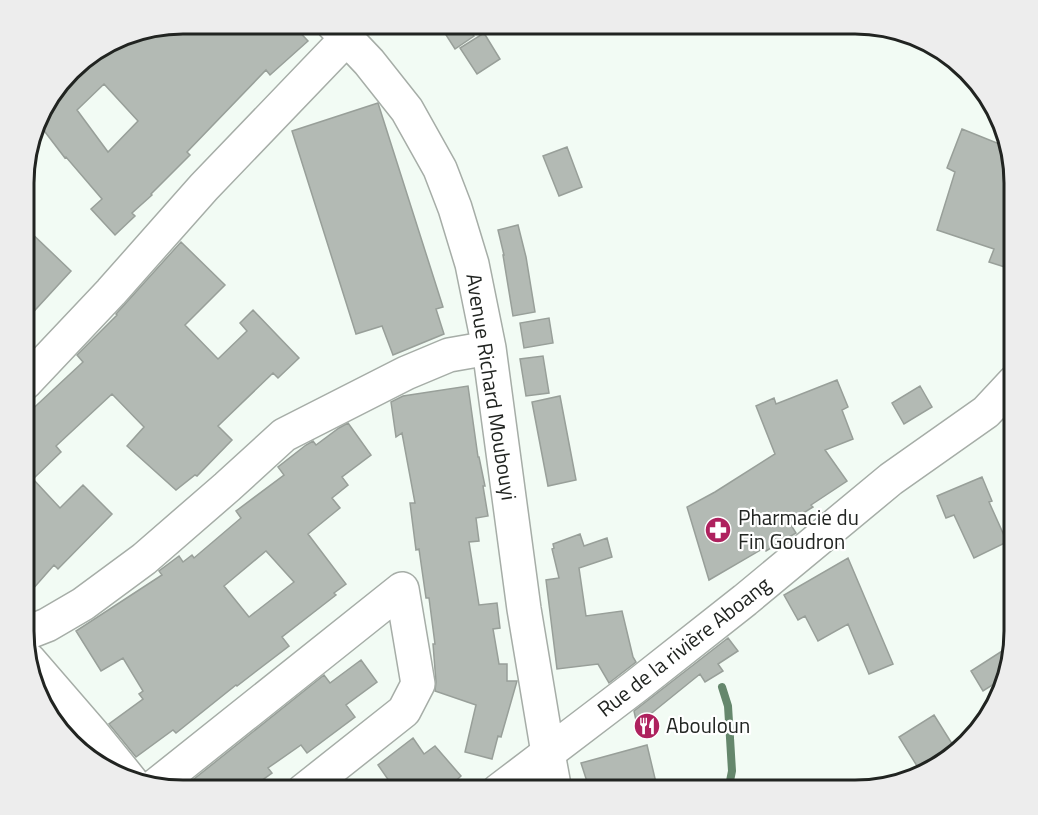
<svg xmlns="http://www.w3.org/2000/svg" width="1038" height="815" font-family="'Titillium Web',sans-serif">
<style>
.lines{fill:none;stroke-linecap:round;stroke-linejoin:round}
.stream{stroke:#65876c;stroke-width:8}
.building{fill:#b3bab4;stroke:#989f99;stroke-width:1.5;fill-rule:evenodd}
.minor-casing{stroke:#a6ada7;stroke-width:36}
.major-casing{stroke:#a6ada7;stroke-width:36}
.minor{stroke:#fff;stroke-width:33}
.major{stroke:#fff;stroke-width:33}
.labels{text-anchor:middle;stroke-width:4.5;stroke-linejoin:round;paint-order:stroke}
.street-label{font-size:21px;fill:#212421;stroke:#fff}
.poi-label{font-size:21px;fill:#212421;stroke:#fff;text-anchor:start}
.rim{fill:none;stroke:#212421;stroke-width:3}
</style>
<rect width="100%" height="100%" fill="#f2fbf4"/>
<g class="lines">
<path class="stream" d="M722 687 728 706 730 738 732 771 728 791"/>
</g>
<path class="building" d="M184 24H292L308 41 270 75 266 70 187 152 190 155 151 194 152 195 132 213 135 216 115 235 91 209 102 199 66 157 65 158 39 124 45 104 79 63 132 33ZM104 84 138 121 108 152 77 110Z
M439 24H466L474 36 455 49Z
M484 33 500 59 477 74 460 48Z
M378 103 443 307 436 309 444 334 393 355 382 326 356 334 292 131Z
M962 129 1007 147 1014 183V270L989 262 994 249 937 230 955 172 947 168Z
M567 147 582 187 559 196 543 156Z
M518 225 526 257 535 312 513 316 503 255H504L498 230Z
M25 227 71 271 25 321Z
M181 242 225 285 185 325 218 359 247 331 240 323 253 310 299 358 278 378 273 373 218 426 232 440 197 476 195 475 176 490 127 446 144 427 112 394 56 446 61 452 33 479 60 508 83 485 112 514 58 569 54 565 24 599 25 416 83 362 77 355 117 315 116 314Z
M549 318 553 343 524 348 520 323Z
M543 356 549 393 526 396 520 359Z
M837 380 848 407 842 410 853 439 825 450 847 481 811 505 813 507 789 522 796 533 766 551 764 548 709 580 687 507 715 492 775 454 756 406 774 398 776 404Z
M468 386 478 457H479L485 486H483L488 516 476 518 479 541 469 542 479 605 497 603 500 628 493 629 499 664H507V681H517L501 737 498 736 492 759 465 752 476 705 435 691 436 682 433 644H435L429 598H426L419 549 416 550 410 503H415L402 433 396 437 391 402 403 396Z
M920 386 932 407 904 424 892 403Z
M560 396 576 480 548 486 532 402Z
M348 423 371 455 342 477 348 485 332 498 340 508 308 534 346 584 334 593 336 595 282 637 289 646 237 686 236 685 176 733 173 730 136 757 109 724 143 699 139 694 143 691 123 658 101 671 76 631 162 575 159 571 179 556 183 562 192 555 194 558 241 518 236 511 284 475 278 467 306 445 313 441 316 445 339 428ZM266 551 294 582 249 617 224 586Z
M982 477 992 501 989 502 1007 542 974 558 954 515 946 518 937 496Z
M580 534 584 546 607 538 612 557 579 568 586 616 622 611 633 657 636 662 609 683 598 664 557 669 546 580 559 578 552 549 554 548 553 544Z
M848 558 893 664 869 674 848 624 818 641 805 616 798 620 784 595Z
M728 638 738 651 718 664 723 671 705 682 700 674 637 725 634 711Z
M1013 644 1005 677 983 691 971 671Z
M361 660 377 682 346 705 355 717 307 753 301 745 268 768 272 773 247 791H179L324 675 330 683Z
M934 715 956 750 922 774 899 737Z
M413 738 424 754 435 746 461 776 445 791H396L378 765Z
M647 745 658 791H590L581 763Z"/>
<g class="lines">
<defs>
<path id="minor" d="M333 24 369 62 407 110 440 169 455 208 472 264 489 348 524 609 548 753 636 686 745 600 891 479 986 412 1014 382
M25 383 111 292 204 187 347 38
M24 634 47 625 83 604 144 559 227 487 284 435 406 373 449 355 489 348
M29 660 93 734 131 781
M155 786 402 589 418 684 404 711 303 791"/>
<path id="major" d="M498 791 548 753 555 791"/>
</defs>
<use href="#minor" class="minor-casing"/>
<use href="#major" class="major-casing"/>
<use href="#minor" class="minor"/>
<use href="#major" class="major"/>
</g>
<defs>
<symbol id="pharmacy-disc" viewBox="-11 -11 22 22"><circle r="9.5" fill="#ae215e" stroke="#fff"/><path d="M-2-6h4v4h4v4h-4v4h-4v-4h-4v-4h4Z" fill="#fff"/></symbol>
<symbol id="restaurant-disc" viewBox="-11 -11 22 22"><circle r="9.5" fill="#ae215e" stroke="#fff"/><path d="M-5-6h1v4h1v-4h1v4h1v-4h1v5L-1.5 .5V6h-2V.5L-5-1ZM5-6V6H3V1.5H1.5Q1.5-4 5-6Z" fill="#fff"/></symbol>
</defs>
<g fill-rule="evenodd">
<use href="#pharmacy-disc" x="703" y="515" width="30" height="30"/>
<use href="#restaurant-disc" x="632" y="711" width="30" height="30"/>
</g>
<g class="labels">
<g class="street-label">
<text transform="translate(491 387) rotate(81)" y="7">Avenue Richard Moubouyi</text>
<text transform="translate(684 647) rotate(-38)" y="7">Rue de la rivière Aboang</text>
</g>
<g class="poi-label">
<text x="738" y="525">Pharmacie du<tspan x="738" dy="24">Fin Goudron</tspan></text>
<text x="666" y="733">Abouloun</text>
</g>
</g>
<path d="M0 0H1038V815H0ZM183 34H855A149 149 0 0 1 1004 183V631A149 149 0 0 1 855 780H183A149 149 0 0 1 34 631V183A149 149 0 0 1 183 34Z" fill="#ededed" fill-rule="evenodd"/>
<path class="rim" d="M183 34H855A149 149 0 0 1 1004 183V631A149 149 0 0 1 855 780H183A149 149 0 0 1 34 631V183A149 149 0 0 1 183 34Z"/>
</svg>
